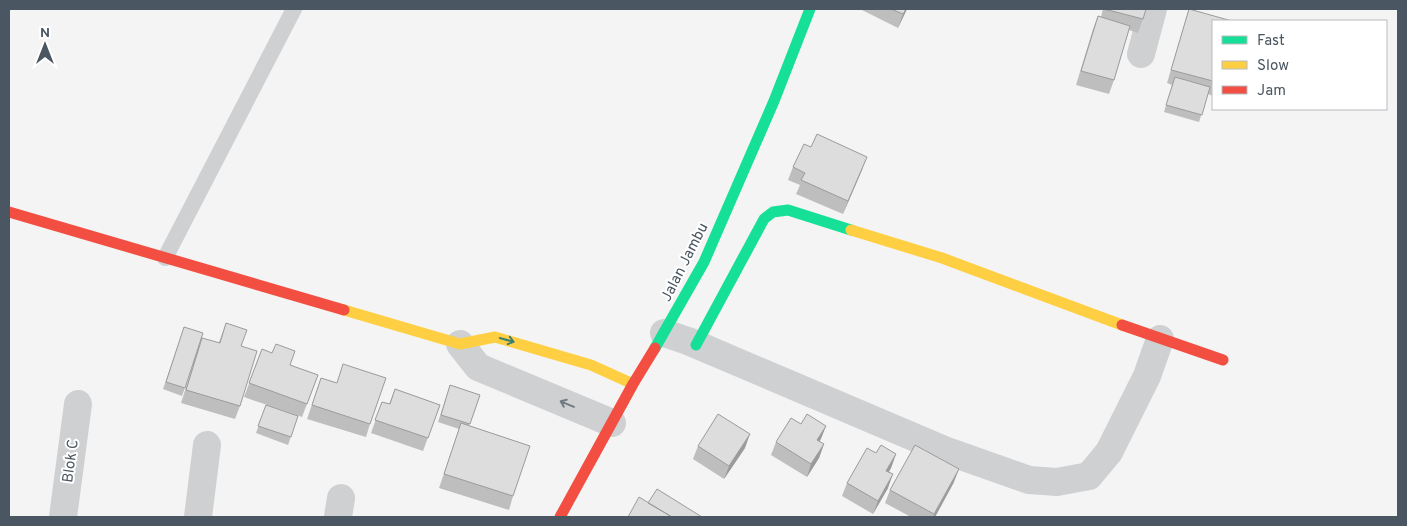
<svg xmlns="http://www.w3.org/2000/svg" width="1407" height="526" font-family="Overpass,sans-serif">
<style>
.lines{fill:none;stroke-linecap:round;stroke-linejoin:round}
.lane{stroke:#ced0d2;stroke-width:16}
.street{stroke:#ced0d2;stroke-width:28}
.fast{stroke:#16e098;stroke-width:11}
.slow{stroke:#ffcf43;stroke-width:11}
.jam{stroke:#f24e42;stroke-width:11}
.wall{fill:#bebebf}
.shaded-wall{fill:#9b9b9b}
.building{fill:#ddddde;stroke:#9b9b9b}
.oneway{stroke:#3a7f72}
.oneway2{stroke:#727b83}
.labels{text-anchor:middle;stroke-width:4;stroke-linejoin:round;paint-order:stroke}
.street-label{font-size:15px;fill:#4a5661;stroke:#fff}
</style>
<rect width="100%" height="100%" fill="#f4f4f4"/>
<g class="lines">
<path class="lane" d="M165 258 294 9"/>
<path class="street" d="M1141 54 1153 9
M664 333 688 341 944 450 1029 480 1057 482 1089 476 1109 452 1147 376 1160 339
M460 344 478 367 612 423
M63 517 78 404
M198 517 207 445
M338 517 341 498"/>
<path class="fast" d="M696 345 764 219 773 212 788 210 851 230
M655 348 704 262 774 101 810 9"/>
<path class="slow" d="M851 230 942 258 1122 325
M344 310 460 344 495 337 591 365 633 384"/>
<path class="jam" d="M9 212 344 310
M1122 325 1223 360
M560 517 633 384 655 348"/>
</g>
<path class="wall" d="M863 9H907L898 28 862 10Z
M1103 9H1146L1138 33 1129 30 1114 80 1109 94 1076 85 1093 29 1098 16 1101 17Z
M1189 9 1213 21V96L1208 94 1199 122 1164 112 1172 85 1167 83 1185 22Z
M793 167 862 170 843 214 796 194 800 185 788 180Z
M226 323 241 346 240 406 235 419 181 403 195 359 182 396 163 389 184 327 199 346 219 342Z
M262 349 290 365 318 375 302 417 244 397Z
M321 378 336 383 370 424 366 437 307 419Z
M450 385 480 395 469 426 513 496 509 510 439 488 459 429 438 422Z
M395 389 440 405 423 451 371 433 382 402 389 404Z
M266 405 298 416 288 445 256 433Z
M801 424 826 426 819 441 824 444 819 458 807 477 771 455 776 442Z
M698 446 745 448 724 479 693 459Z
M896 454 891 468 889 472 888 488 873 514 842 496 847 483Z
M954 482 935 517H911L885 503 890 490Z"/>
<path class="shaded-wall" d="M906 9H907L898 28 903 14Z
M867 157 862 170 843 214 848 201Z
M826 426 821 439 812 453 817 440Z
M750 434 745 448 724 479 729 466Z
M824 444 819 458 807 477 811 464Z
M896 454 891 468 882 484 886 471Z
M959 469 954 482 935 517H933Z
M893 474 888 488 873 514 878 501Z"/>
<path class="building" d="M891 9H906L903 14Z
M1104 9H1146L1143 19Z
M1189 9 1232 21H1213V81L1171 70Z
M1098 16 1130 26 1114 80 1081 71Z
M1175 77 1210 87 1202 115 1166 105Z
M817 134 867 157 848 201 801 180 805 173 793 167 804 144 811 147Z
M226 323 247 330 241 346 257 351 240 406 186 390 202 338 220 343Z
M184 327 203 333 185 388 166 382Z
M276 344 295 351 290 365 318 375 307 404 249 383 262 349 272 353Z
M343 364 386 378 370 424 312 405 321 378 337 383Z
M450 385 480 395 470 424 441 415Z
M395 389 440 405 428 438 375 420 382 402 390 404Z
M266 405 298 416 291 437 258 426Z
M718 414 750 434 729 466 698 446Z
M807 414 826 426 817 440 824 444 811 464 776 442 791 418 801 424Z
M461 423 530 446 513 496 444 474Z
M881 445 896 454 886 471 893 474 878 501 847 483 867 448 876 453Z
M915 445 959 469 934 514 890 490Z
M657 489 702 517H672L648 503Z
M639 497 672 517H628Z"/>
<defs><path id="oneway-shaft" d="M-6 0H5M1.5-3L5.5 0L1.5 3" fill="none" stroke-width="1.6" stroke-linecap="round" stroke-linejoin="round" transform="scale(1.25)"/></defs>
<use class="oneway" href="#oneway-shaft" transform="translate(507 340) rotate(16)"/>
<use class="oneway2" href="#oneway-shaft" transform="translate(567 404) rotate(-157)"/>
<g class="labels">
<g class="street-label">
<text transform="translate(684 262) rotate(-63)" y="5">Jalan Jambu</text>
<text transform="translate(70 461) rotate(-82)" y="5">Blok C</text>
</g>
</g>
<rect width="1407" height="526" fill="none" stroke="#4a5661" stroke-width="20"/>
<rect x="1212" y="20" width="175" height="90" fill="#ffffff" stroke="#b7bbc0"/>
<rect x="1222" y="36" width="25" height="8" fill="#16e098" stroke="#b7bbc0"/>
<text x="1257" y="45" font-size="15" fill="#4a5661">Fast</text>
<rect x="1222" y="61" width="25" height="8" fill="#ffcf43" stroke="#b7bbc0"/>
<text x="1257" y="70" font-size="15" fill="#4a5661">Slow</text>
<rect x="1222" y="86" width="25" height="8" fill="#f24e42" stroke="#b7bbc0"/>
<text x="1257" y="95" font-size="15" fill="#4a5661">Jam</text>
<g transform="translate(45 45)" stroke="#ffffff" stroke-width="4" paint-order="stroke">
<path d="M0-4L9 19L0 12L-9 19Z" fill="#4a5661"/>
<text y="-8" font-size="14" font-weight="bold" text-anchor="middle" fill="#4a5661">N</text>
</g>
</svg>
